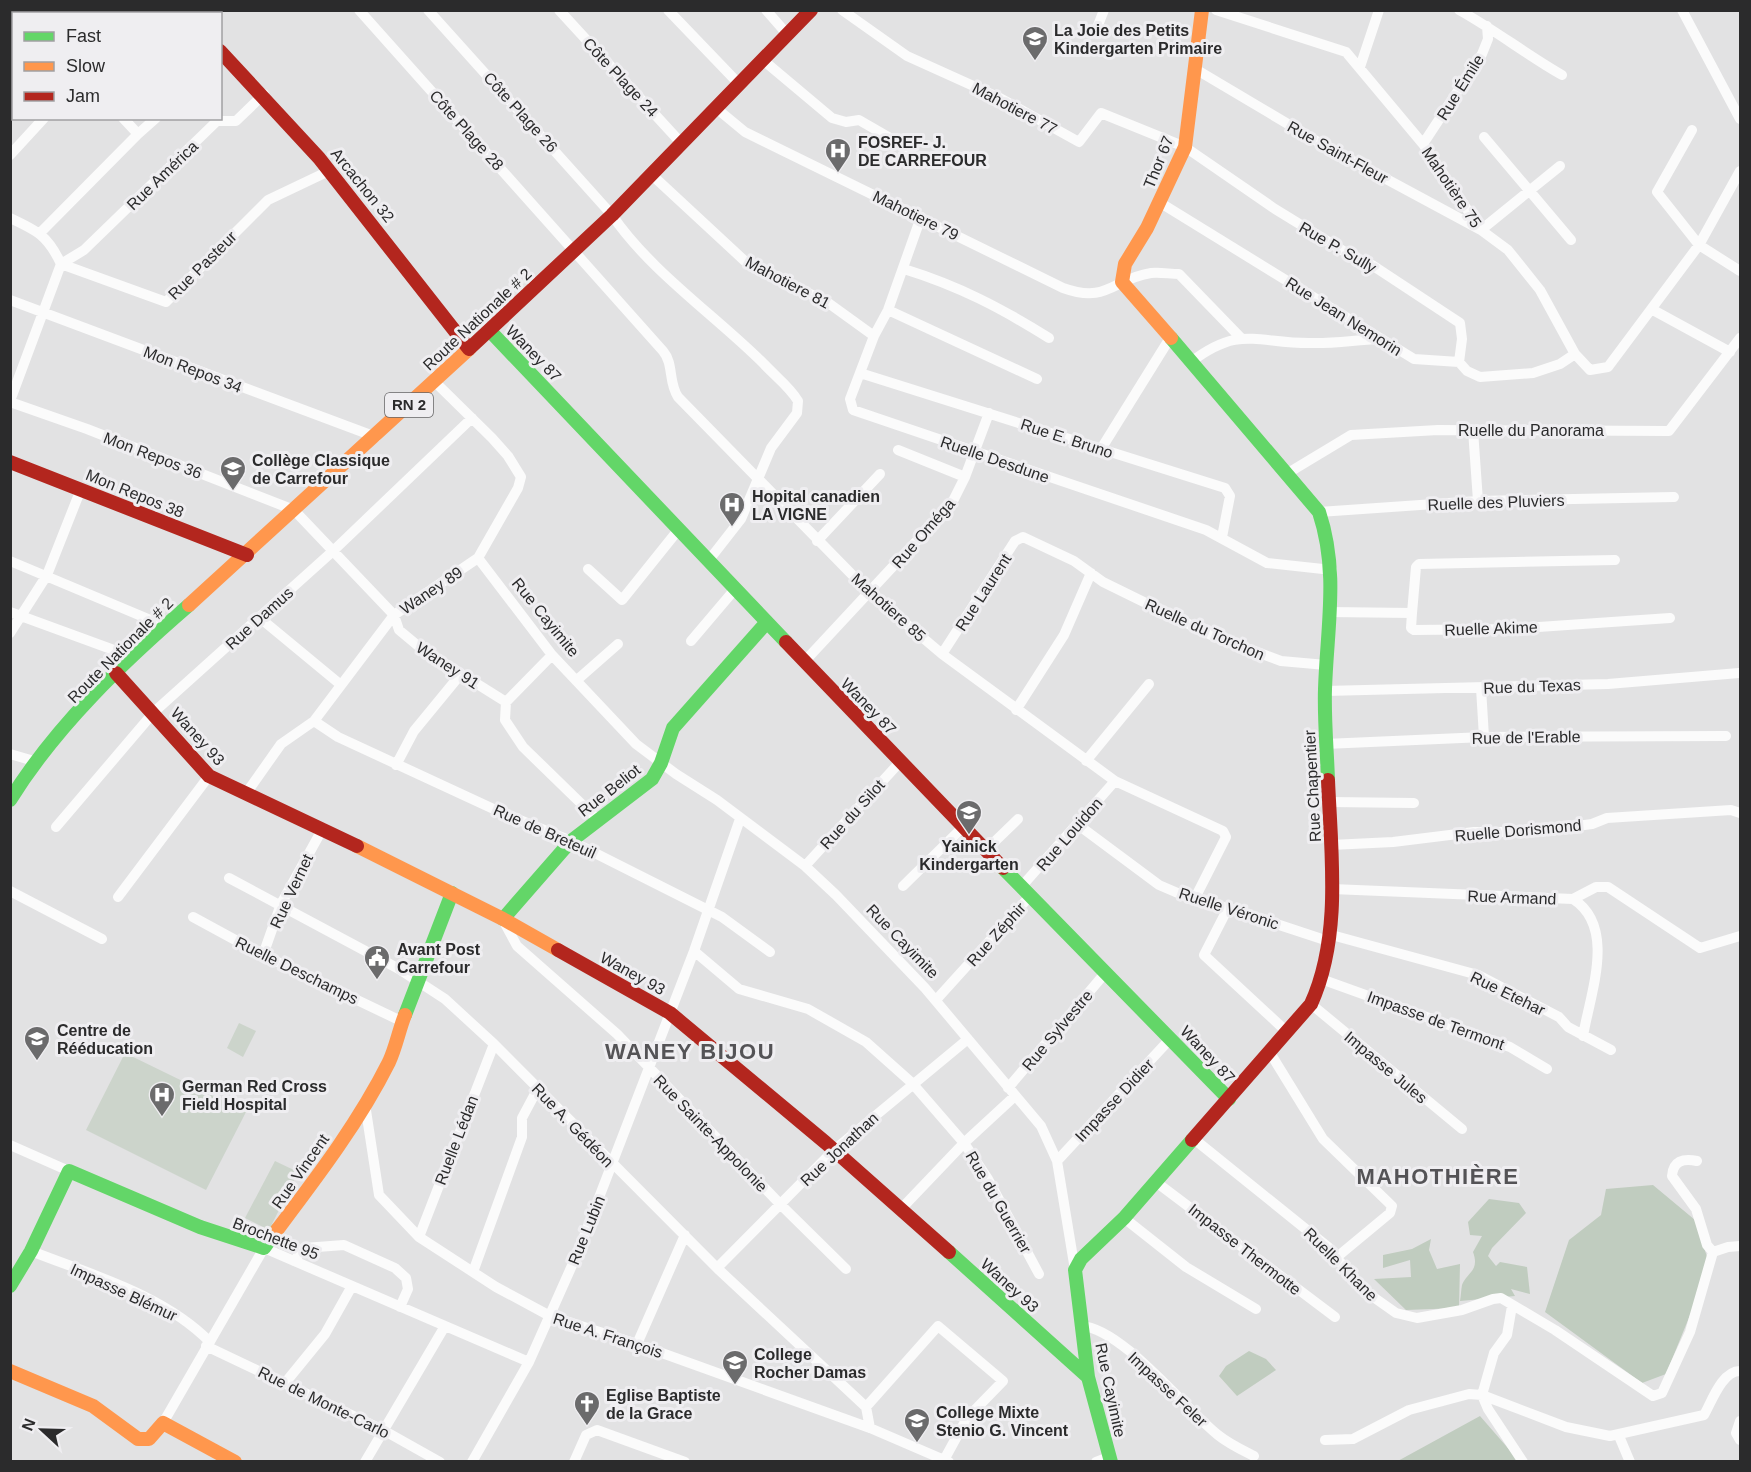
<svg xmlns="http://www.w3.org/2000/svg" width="1751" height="1472" font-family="Helvetica,sans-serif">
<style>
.green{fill:#ccd4cb}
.forest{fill:#c0ccbf}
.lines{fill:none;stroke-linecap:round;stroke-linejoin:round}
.street{stroke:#fbfbfb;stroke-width:10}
.fast{stroke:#63d668;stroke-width:14}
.slow{stroke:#ff974d;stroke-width:14}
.jam{stroke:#b3261e;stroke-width:14}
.labels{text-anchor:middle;stroke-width:6;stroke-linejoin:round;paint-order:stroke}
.shield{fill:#efeef1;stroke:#666667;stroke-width:1.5}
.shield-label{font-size:15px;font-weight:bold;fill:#2b2b2c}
.poi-label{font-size:16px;font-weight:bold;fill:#2b2b2c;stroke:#efeef1;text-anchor:start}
.street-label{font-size:16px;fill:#2b2b2c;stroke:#efeef1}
.district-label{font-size:22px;font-weight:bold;letter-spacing:1.5px;fill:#545356;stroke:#efeef1}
</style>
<rect width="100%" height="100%" fill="#e2e2e3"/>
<path class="green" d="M239 1023 256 1031 243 1057 227 1048Z
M125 1053 246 1112 206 1190 86 1130Z
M275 1161 298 1172 269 1230 245 1218Z"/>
<path class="forest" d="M1653 1185 1695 1220 1710 1266 1666 1374 1642 1383 1545 1312 1569 1240 1601 1215 1606 1189Z
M1489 1199 1519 1203 1526 1213 1492 1248 1488 1256 1496 1266 1500 1262 1527 1267 1530 1294 1511 1289 1515 1296 1460 1301C1461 1296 1461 1290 1462 1285 1467 1272 1480 1271 1473 1252L1482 1236 1470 1235 1468 1222Z
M1431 1239 1429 1250 1437 1269 1460 1264 1459 1308 1406 1310 1374 1279 1411 1277 1410 1260 1383 1268V1255L1412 1249Z
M1249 1351 1266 1359 1276 1370 1237 1396 1219 1376 1226 1366Z
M1480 1416 1520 1462H1396Z"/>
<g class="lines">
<path class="street" d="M24 10 27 14
M359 10 663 351C674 364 668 382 678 397L870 593 942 654 1115 781 1223 831 1226 837 1194 900
M428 10 612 215C650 271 716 316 764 364 775 376 790 387 798 401L797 413 771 448 741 519 709 560
M559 10 682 144
M668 10 739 84
M766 10 787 34
M842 10 907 56 1000 98 1079 142 1101 113 1185 147 1275 209 1350 255 1372 265 1460 323 1462 339 1459 362
M1216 10 1346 52 1423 144 1481 230 1508 250 1540 290 1575 354 1590 370 1608 367 1699 245 1740 171
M1459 10C1495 30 1527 55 1562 75
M1682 10 1740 119
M150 14 153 10
M10 31 14 30
M1095 33 1104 10
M763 60 832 118 846 122 859 120 911 150
M1360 67 1379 10
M1197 70 1325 146 1481 230 1560 166
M716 108 745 132 1063 288C1108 304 1112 279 1151 273 1160 272 1170 274 1179 274L1241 338
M123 118 138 134 156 118
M1692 130 1657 192 1699 245 1740 271
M1484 137 1571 240
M1423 144 1482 54 1488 39 1487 26
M10 155 44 118
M652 175 748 264 827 302 874 336
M1159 202 1414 359 1459 362 1467 371 1480 377 1533 373 1560 364 1575 354
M921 217 888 310 874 336 850 399 853 410 1206 530 1267 563 1332 570
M10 218C38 231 48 236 61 264
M41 232 138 134
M61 264 166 302 268 200 331 170
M61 264 84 250 217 121H236L264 94
M904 269C959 286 1001 308 1049 338
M10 300 376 437
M888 310 1037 379
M1653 310 1730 352
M1191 362C1240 325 1256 343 1309 343 1332 344 1355 340 1378 339
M860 373 1225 488 1230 496 1222 537
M10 401 61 264
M10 402 87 429 294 510 394 615 399 630 423 650 506 702 505 720 523 747 597 819
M1473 430 1478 501
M1101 449 1170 338
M898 450 965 477
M1288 473 1351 435 1438 430 1669 431 1740 338
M1319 512 1478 501 1674 497
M817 541 880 474
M478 558 552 655 636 744 676 774 717 800 805 866 836 895 925 988 1041 1126 1057 1161 1075 1270
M10 561 165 626
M588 569 622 600 679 529
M10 612 133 657
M1329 612 1412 613 1411 628 1414 630 1509 629 1670 618
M1412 613 1416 567 1419 564 1615 560
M260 618 341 685
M10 633 47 575 81 489
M691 641 736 588
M942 654 1015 541 1023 537 1074 561 1103 582 1211 635 1281 661 1326 665
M804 662 952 503 965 477 989 413
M577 680 618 644
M1481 688 1484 737
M1325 691 1608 684 1739 673
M506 702 552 655
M1016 710 1064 635 1091 573
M314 721 338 737 500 812 571 841 722 917 770 952
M1325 744 1484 737 1726 736
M10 754 34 761
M1086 761 1149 684
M396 765 414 731 460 675
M245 795 281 744 314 721 394 615 478 558 518 488 521 477 508 456 492 438 434 381
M1330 802 1414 803
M1077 824 1159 885 1194 900 1228 908 1328 941
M56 827 154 712 333 551 472 418
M1331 845 1393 842 1474 832H1532L1592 824 1607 818 1731 810 1740 813
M986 850 1018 819
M805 866 900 762
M229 878 399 969 445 999 494 1044 717 1268 866 1407 870 1428
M903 886 964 826
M1022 886 1115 781
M1332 889 1573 899 1596 887H1608L1700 948 1740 936
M10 891 102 939
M118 897 209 776
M1573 899C1617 927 1590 994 1583 1036
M1228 908 1204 955 1286 1031
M193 917 263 955 401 1021
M503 920 517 946 617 1034 781 1205 846 1269
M1328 934 1478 975 1559 1017 1568 1027 1611 1050
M694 951 739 989 808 1009 866 1042 912 1083 964 1143 988 1179 1039 1274
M263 955 281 904 323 828
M1321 979 1510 1047 1547 1069
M936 1000 1031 895
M1311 1004 1462 1129
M1269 1051 1323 1139 1392 1206 1390 1213 1337 1257
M1008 1088 1106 972
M365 1104 379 1195 419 1237 496 1287 550 1316 637 1344 870 1428 949 1462
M1194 1139 1328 1247 1362 1289 1396 1313 1417 1318 1462 1310 1493 1299 1501 1298 1555 1330 1653 1396 1662 1393 1690 1332 1713 1252 1707 1245 1696 1209 1672 1176C1673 1161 1683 1158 1697 1161
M10 1145 69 1171
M1057 1161 1171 1038
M1156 1182 1335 1317
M901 1209 964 1143 1015 1096
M1124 1218 1186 1267 1256 1309
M419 1237 494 1044
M31 1251C92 1275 164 1295 210 1342
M1713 1252 1728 1247 1740 1246
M294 1261 304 1248 344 1245 395 1268 406 1278 408 1289 400 1307
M717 1268 834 1150 968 1039
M473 1272 522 1137V1118L538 1088
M1512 1306 1507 1335 1494 1353 1482 1395 1488 1409 1523 1462
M1081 1326C1122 1328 1185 1409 1218 1435 1229 1444 1242 1450 1254 1456
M637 1344 685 1235
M206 1346 383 1430 440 1462
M285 1383 325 1334 352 1286
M866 1407 938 1326 1003 1381 967 1418 944 1460
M1740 1421 1736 1433 1740 1440
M163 1423 264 1248 529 1362
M1619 1436 1630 1462
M1325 1440 1353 1439 1409 1410 1469 1394 1482 1395 1566 1427 1610 1436 1704 1415C1712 1401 1722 1371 1740 1371
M365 1462 445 1326
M472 1462 529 1362 578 1252 694 951 740 819
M574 1462 586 1435 597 1430 685 1462
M1096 1462 1109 1457"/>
<path class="fast" d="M183 10 186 14
M490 331 786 642
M1171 338 1319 512C1339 572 1327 627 1325 689 1324 719 1327 750 1328 780
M10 800C56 726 123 662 189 605
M1003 868 1229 1099
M503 919 571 841 652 779 661 763 673 728 767 622
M405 1015 452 893
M949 1252 1088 1377
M10 1286 31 1251 69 1171 200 1227 264 1248 277 1230
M1111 1462 1088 1377 1075 1270 1081 1259 1124 1218 1192 1140"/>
<path class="slow" d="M1171 338 1122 282 1125 264 1147 228 1185 147 1202 10
M189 605 470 348
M357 846 503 919 558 950
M277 1230C317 1177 359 1122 389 1062 396 1047 399 1030 405 1015
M10 1371 93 1406 138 1439H149L163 1423 235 1462"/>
<path class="jam" d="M220 51 319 158 469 349
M470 348 612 215 811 10
M10 462 247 555
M786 642 1003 868
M116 673 209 776 357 846
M558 950 670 1013 826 1143 949 1252
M1192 1140 1311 1004C1342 936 1331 853 1328 780"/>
</g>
<defs>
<symbol id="school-pin" viewBox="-11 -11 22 30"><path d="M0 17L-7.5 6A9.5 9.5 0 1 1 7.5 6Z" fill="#6b6b6c" stroke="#efeef1"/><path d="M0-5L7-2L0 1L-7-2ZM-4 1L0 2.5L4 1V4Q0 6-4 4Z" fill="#fff"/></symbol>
<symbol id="hospital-pin" viewBox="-11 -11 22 30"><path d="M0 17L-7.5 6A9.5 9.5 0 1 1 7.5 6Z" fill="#6b6b6c" stroke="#efeef1"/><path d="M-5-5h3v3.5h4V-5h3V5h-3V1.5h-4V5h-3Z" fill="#fff"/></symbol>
<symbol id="civic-pin" viewBox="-11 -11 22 30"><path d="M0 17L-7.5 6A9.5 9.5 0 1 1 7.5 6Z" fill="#6b6b6c" stroke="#efeef1"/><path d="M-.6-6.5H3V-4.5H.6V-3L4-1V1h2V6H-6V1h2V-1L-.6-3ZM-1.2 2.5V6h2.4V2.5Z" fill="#fff"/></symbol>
<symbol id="church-pin" viewBox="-11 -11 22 30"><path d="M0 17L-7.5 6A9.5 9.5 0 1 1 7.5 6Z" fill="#6b6b6c" stroke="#efeef1"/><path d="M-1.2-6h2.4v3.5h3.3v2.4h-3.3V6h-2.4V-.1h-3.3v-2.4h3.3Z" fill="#fff"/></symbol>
</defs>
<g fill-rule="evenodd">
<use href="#school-pin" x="1020" y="24" width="30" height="40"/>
<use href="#hospital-pin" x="823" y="136" width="30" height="40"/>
<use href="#school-pin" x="218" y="454" width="30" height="40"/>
<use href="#hospital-pin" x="717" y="490" width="30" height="40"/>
<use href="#school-pin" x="954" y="798" width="30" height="40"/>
<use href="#civic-pin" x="362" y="943" width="30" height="40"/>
<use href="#school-pin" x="22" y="1024" width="30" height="40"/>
<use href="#hospital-pin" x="147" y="1080" width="30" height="40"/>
<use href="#school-pin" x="720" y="1348" width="30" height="40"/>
<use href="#church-pin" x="572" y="1389" width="30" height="40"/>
<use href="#school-pin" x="902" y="1406" width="30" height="40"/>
</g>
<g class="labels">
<rect class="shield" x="385" y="393" width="48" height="24" rx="4.5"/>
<g class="shield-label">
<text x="409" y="410">RN 2</text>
</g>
<g class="poi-label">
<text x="1054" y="36">La Joie des Petits<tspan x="1054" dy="18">Kindergarten Primaire</tspan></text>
<text x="858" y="148">FOSREF- J.<tspan x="858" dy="18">DE CARREFOUR</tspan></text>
<text x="252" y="466">Collège Classique<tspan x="252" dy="18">de Carrefour</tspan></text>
<text x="752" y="502">Hopital canadien<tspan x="752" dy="18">LA VIGNE</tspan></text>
<text x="969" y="852" text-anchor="middle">Yainick<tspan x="969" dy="18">Kindergarten</tspan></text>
<text x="397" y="955">Avant Post<tspan x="397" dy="18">Carrefour</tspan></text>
<text x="57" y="1036">Centre de<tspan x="57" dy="18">Rééducation</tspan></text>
<text x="182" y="1092">German Red Cross<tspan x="182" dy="18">Field Hospital</tspan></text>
<text x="754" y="1360">College<tspan x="754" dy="18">Rocher Damas</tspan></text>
<text x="606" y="1401">Eglise Baptiste<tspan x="606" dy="18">de la Grace</tspan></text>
<text x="936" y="1418">College Mixte<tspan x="936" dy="18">Stenio G. Vincent</tspan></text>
</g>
<g class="street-label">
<text transform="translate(621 77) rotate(47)" y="6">Côte Plage 24</text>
<text transform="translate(1460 87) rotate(-58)" y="6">Rue Émile</text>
<text transform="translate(1015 108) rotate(28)" y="6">Mahotiere 77</text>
<text transform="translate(521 112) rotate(48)" y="6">Côte Plage 26</text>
<text transform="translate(467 130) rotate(48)" y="6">Côte Plage 28</text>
<text transform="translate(1338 152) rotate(29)" y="6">Rue Saint-Fleur</text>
<text transform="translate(1158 162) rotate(-68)" y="6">Thor 67</text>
<text transform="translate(162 175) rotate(-44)" y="6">Rue América</text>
<text transform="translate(363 185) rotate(51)" y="6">Arcachon 32</text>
<text transform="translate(1452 187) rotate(56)" y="6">Mahotière 75</text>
<text transform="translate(916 215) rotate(26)" y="6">Mahotiere 79</text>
<text transform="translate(1338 247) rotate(30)" y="6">Rue P. Sully</text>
<text transform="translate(202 265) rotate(-45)" y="6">Rue Pasteur</text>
<text transform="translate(788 282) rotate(28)" y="6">Mahotiere 81</text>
<text transform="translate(1344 316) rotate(32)" y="6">Rue Jean Nemorin</text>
<text transform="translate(477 319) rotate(-43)" y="6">Route Nationale # 2</text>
<text transform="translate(534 353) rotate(46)" y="6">Waney 87</text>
<text transform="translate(193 369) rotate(21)" y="6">Mon Repos 34</text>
<text x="1531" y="436">Ruelle du Panorama</text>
<text transform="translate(1067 438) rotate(18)" y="6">Rue E. Bruno</text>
<text transform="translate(153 455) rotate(21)" y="6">Mon Repos 36</text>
<text transform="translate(995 459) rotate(19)" y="6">Ruelle Desdune</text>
<text transform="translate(135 493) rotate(22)" y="6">Mon Repos 38</text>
<text transform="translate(1496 502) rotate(-2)" y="6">Ruelle des Pluviers</text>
<text transform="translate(923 533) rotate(-49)" y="6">Rue Oméga</text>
<text transform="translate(431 590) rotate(-34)" y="6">Waney 89</text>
<text transform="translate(983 592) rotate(-57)" y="6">Rue Laurent</text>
<text transform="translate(889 607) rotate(42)" y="6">Mahotiere 85</text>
<text transform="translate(546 617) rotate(51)" y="6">Rue Cayimite</text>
<text transform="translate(259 618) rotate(-42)" y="6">Rue Damus</text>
<text transform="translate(1491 628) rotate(-2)" y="6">Ruelle Akime</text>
<text transform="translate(1205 629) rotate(24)" y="6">Ruelle du Torchon</text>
<text transform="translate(120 650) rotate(-45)" y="6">Route Nationale # 2</text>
<text transform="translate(448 665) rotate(33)" y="6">Waney 91</text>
<text transform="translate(1532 686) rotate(-2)" y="6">Rue du Texas</text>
<text transform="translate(869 706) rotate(46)" y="6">Waney 87</text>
<text transform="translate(198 736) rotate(48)" y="6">Waney 93</text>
<text transform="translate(1526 737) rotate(-1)" y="6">Rue de l'Erable</text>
<text transform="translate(1312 786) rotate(-93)" y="6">Rue Chapentier</text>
<text transform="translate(609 790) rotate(-38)" y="6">Rue Beliot</text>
<text transform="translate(852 814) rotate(-48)" y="6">Rue du Silot</text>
<text transform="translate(1518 830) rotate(-5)" y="6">Ruelle Dorismond</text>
<text transform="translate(545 831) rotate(24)" y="6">Rue de Breteuil</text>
<text transform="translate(1069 834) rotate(-49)" y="6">Rue Louidon</text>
<text transform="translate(291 891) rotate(-65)" y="6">Rue Vernet</text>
<text transform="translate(1512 897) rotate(2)" y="6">Rue Armand</text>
<text transform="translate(1229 908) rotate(18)" y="6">Ruelle Véronic</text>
<text transform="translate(996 934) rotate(-48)" y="6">Rue Zéphir</text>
<text transform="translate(903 941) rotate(46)" y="6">Rue Cayimite</text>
<text transform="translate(297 970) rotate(26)" y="6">Ruelle Deschamps</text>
<text transform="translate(633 973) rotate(29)" y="6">Waney 93</text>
<text transform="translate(1508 993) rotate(26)" y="6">Rue Etehar</text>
<text transform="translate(1436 1020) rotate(20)" y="6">Impasse de Termont</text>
<text transform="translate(1057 1030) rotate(-50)" y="6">Rue Sylvestre</text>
<text transform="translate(1208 1054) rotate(47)" y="6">Waney 87</text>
<text transform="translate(1386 1067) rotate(40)" y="6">Impasse Jules</text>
<text transform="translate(1114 1100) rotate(-47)" y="6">Impasse Didier</text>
<text transform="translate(573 1125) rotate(46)" y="6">Rue A. Gédéon</text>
<text transform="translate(711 1133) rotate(46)" y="6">Rue Sainte-Appolonie</text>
<text transform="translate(456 1140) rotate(-69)" y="6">Ruelle Lédan</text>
<text transform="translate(839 1149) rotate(-43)" y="6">Rue Jonathan</text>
<text transform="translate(300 1171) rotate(-55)" y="6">Rue Vincent</text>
<text transform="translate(999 1202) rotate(60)" y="6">Rue du Guerrier</text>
<text transform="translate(586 1230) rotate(-68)" y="6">Rue Lubin</text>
<text transform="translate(276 1238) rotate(21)" y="6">Brochette 95</text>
<text transform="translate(1245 1249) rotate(38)" y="6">Impasse Thermotte</text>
<text transform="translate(1341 1264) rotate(45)" y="6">Ruelle Khane</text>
<text transform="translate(1010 1285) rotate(42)" y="6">Waney 93</text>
<text transform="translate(124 1292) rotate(25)" y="6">Impasse Blémur</text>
<text transform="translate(608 1335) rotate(18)" y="6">Rue A. François</text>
<text transform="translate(1168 1389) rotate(43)" y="6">Impasse Feler</text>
<text transform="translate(1111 1390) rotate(78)" y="6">Rue Cayimite</text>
<text transform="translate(324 1402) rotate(26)" y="6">Rue de Monte-Carlo</text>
</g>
<g class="district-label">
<text x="690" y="1059">WANEY BIJOU</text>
<text x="1438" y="1184">MAHOTHIÈRE</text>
</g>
</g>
<rect width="1751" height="1472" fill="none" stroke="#2b2b2c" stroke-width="24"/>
<rect x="12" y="12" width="210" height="108" fill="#efeef1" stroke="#a1a0a2" stroke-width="1.5"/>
<rect x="24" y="32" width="30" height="9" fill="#63d668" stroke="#a1a0a2" stroke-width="1.5"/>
<text x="66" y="42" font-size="18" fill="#2b2b2c">Fast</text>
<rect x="24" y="62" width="30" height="9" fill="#ff974d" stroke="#a1a0a2" stroke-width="1.5"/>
<text x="66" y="72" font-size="18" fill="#2b2b2c">Slow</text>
<rect x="24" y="92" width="30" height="9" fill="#b3261e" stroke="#a1a0a2" stroke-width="1.5"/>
<text x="66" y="102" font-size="18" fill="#2b2b2c">Jam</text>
<g transform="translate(42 1430) rotate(292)" stroke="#efeef1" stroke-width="4.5" paint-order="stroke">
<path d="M0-4.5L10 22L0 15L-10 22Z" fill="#2b2b2c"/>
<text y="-9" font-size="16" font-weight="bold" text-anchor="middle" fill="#2b2b2c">N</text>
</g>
</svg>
